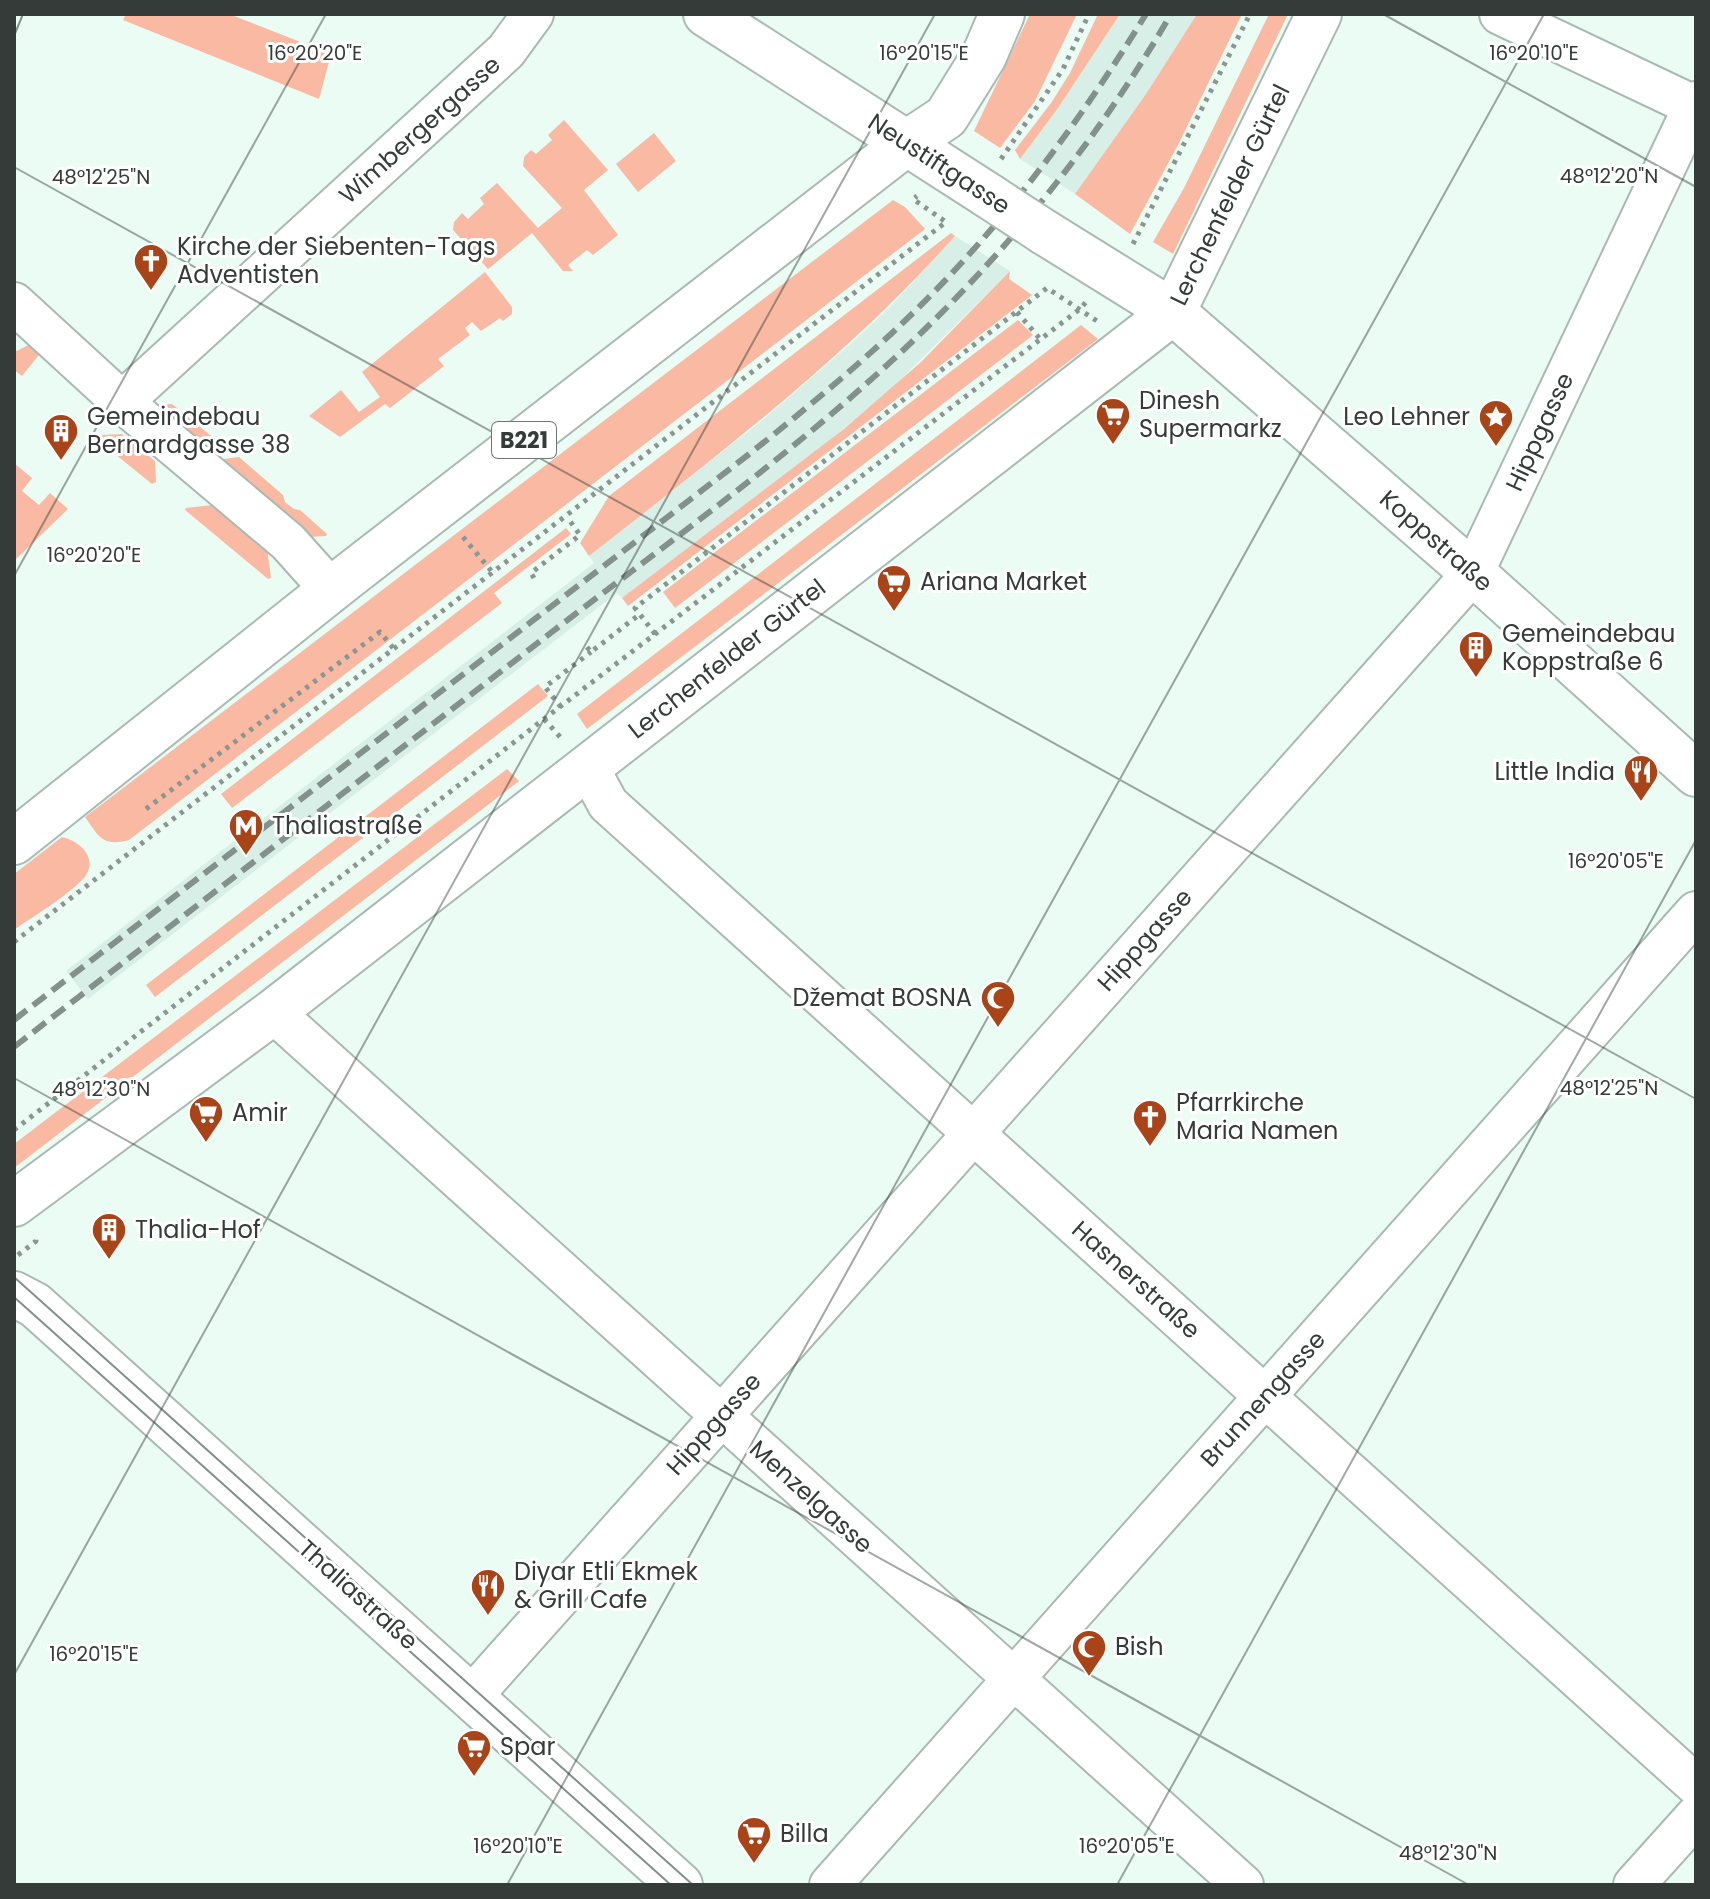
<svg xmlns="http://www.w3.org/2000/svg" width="1710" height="1899" font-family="Poppins,sans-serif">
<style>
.built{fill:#d7efe6}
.green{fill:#f9b9a2}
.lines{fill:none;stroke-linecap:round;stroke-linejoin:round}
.street-casing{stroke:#a9b9b3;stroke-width:44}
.secondary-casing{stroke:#a9b9b3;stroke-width:48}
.primary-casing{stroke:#a9b9b3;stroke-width:48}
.path{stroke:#8a9691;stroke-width:5;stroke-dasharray:4 6;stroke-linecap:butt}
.street{stroke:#fff;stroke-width:40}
.secondary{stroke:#fff;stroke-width:44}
.primary{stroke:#fff;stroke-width:44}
.tram{stroke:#84908b;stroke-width:2}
.rail{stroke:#84908b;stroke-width:6;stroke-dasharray:16 8;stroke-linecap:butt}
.secondary-bridge-casing{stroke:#a9b9b3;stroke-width:48;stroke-linecap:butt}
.secondary-bridge{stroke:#fff;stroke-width:44}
.ticks{fill:none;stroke:#343b38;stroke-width:2;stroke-opacity:0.45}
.labels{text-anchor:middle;stroke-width:6;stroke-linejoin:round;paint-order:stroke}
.shield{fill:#fff;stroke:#717674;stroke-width:2}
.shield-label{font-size:22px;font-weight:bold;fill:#343b38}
.street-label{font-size:24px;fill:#343b38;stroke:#fff}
.poi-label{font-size:24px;fill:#343b38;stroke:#fff;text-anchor:start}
.ticks-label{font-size:20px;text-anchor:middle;fill:#343b38;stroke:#fff;stroke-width:6;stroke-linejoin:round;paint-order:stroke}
</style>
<rect width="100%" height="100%" fill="#ebfcf5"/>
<path class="built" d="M1120 14H1197L1146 94 1075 194 1020 159 1058 108Z
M955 236 1010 271 890 390 811 456 622 598 617 593 88 999 66 971 594 563 589 556 764 419 855 340 891 306Z"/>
<path class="green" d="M126 14H229L331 54 319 99 123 20Z
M1030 14H1077L1035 101 1000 148 974 131Z
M1098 14H1120L1058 108 1020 159 1015 150 1051 103 1070 73Z
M1197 14H1242L1179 143 1130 234 1075 194 1146 94Z
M1269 14H1288L1173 254 1153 242 1184 188Z
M564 120 608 170 584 190 618 235 593 255 587 250 568 265 573 271H563L532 233 488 269 453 230 454 222 462 213 468 219 484 204 480 198 497 183 538 228 562 208 523 166 524 157 531 150 536 154 552 140 548 135Z
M654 133 676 161 638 192 616 164Z
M893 200 905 207 925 229 129 840C103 847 99 837 85 817Z
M951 233 955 236C846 358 718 455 589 556L580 543 609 496Z
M1010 271 1009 279 1032 295 628 606 622 598 844 429 921 362Z
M485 272 512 307V314L503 321 500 318 481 331 472 322 465 328 470 335 438 359 444 366 390 408 385 404 340 437 309 416 341 390 359 412 380 397 362 372Z
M1018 320 1033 335 675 608 663 592Z
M1081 325 1098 339 587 729 577 714Z
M32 343 42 351 22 376 14 370V349L17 351Z
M172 404 215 439 213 441 196 443 150 406Z
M122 434 155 461 156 482 152 484 99 441 100 435Z
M239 457 283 495 285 502 294 509 300 510 327 534 326 536 294 538 201 462Z
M14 463 32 478 22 491 39 505 50 493 68 509 14 561Z
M221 504 266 541 271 578 268 579 185 510 186 508Z
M566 528 571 534 494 593 502 603 232 808 221 794Z
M538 684 548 696 155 997 146 985Z
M507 769 519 781 14 1168V1144Z
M62 837C84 842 101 863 80 882 61 900 35 915 14 930V874Z"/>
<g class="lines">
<defs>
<path id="street" d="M1500 14 1696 107
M14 303 122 402 288 542 331 590
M122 402 506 51 533 14
M588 767 608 804 1696 1785
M273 1012 1243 1885
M471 1697 1473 573 1696 102
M830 1885 1696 912
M1634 1885 1696 1816"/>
<path id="secondary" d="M706 14 989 196
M1044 232 1173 312 1473 573 1696 774
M14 1294 35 1305 680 1885"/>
<path id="primary" d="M14 842 346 578 908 142 946 117 984 56 1002 14
M14 1204 273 1012 1173 312 1319 14"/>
</defs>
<use href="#street" class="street-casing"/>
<use href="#secondary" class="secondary-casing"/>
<use href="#primary" class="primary-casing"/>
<path class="path" d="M1001 159 1063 69 1089 14
M1133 244 1250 14
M1017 312 1041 340
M463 537 493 573
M534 578 531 573 580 535 567 517
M655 634 635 608 1047 288 1097 321
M587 647 591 652 640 614
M561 707 545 687 591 652
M544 719 562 739
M146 809 380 632 394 649
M14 942 946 222 913 199 917 196
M14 1130 544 719 1080 309 1086 302
M18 1255 36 1241V1235"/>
<use href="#street" class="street"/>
<use href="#secondary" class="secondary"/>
<use href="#primary" class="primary"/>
<path class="tram" d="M14 36 23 14
M14 1277 693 1885
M14 1297 671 1885"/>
<path class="rail" d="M14 1020 748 455C797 416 846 376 892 333 992 240 1075 130 1146 14
M14 1047C192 909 371 772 548 635 662 547 780 463 886 366 998 264 1095 145 1171 14"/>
<defs>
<path id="secondary-bridge" d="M989 196 1044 232"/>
</defs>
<use href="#secondary-bridge" class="secondary-bridge-casing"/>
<use href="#secondary-bridge" class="secondary-bridge"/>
</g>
<path class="ticks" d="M1383 14 1696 187M14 167 1696 1099M14 576 326 14M14 1078 1469 1885M14 1675 935 14M507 1885 1544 14M1117 1885 1696 840"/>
<defs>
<symbol id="church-pin" viewBox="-11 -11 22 30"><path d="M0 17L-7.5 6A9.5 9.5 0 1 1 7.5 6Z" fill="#a94418" stroke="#fff"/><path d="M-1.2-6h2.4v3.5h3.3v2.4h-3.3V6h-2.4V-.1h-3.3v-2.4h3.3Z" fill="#fff"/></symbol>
<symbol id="supermarket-pin" viewBox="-11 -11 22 30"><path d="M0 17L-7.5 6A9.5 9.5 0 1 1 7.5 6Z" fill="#a94418" stroke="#fff"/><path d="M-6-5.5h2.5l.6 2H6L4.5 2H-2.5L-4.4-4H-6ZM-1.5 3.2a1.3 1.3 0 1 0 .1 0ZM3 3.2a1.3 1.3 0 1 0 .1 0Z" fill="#fff"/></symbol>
<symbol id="sight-pin" viewBox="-11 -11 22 30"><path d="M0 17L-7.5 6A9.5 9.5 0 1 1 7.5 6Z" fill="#a94418" stroke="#fff"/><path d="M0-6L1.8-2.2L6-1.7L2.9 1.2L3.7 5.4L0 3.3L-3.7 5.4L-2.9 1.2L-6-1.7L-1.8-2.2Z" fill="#fff"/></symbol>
<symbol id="building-pin" viewBox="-11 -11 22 30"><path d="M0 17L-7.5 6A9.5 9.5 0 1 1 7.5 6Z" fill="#a94418" stroke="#fff"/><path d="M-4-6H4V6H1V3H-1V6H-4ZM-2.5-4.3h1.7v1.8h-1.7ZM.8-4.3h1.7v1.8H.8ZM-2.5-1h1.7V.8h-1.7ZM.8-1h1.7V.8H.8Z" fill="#fff"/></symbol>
<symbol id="restaurant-pin" viewBox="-11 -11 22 30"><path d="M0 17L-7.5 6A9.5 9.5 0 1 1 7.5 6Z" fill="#a94418" stroke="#fff"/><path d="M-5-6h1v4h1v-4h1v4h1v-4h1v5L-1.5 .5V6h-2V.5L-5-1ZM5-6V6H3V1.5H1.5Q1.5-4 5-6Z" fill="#fff"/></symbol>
<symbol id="metro-pin" viewBox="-11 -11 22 30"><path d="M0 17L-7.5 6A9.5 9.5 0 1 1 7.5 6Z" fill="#a94418" stroke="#fff"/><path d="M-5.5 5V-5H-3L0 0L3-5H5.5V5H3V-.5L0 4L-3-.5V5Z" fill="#fff"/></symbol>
<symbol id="mosque-pin" viewBox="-11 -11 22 30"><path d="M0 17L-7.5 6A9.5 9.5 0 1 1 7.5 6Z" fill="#a94418" stroke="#fff"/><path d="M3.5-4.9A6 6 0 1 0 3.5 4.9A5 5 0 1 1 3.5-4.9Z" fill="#fff"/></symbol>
</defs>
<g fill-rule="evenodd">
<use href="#church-pin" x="131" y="241" width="40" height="54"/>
<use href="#supermarket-pin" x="1093" y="395" width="40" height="54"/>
<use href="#sight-pin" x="1476" y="397" width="40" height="54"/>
<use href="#building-pin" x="41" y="411" width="40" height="54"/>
<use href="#supermarket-pin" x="874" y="562" width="40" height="54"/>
<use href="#building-pin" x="1456" y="628" width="40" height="54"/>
<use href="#restaurant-pin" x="1621" y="752" width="40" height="54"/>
<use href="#metro-pin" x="226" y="806" width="40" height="54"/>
<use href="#mosque-pin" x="978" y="978" width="40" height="54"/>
<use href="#supermarket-pin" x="186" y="1093" width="40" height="54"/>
<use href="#church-pin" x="1130" y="1097" width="40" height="54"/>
<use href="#building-pin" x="89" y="1210" width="40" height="54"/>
<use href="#restaurant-pin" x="468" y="1566" width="40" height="54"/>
<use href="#mosque-pin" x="1069" y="1627" width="40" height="54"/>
<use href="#supermarket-pin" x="454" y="1727" width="40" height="54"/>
<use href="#supermarket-pin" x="734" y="1814" width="40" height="54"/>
</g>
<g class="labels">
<rect class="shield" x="492" y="422" width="64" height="36" rx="6"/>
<g class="shield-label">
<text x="524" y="448">B221</text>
</g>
<g class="street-label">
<text transform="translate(420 130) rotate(-42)" y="8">Wimbergergasse</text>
<text transform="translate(939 164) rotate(33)" y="8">Neustiftgasse</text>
<text transform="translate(1230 195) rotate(-64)" y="8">Lerchenfelder Gürtel</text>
<text transform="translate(1540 432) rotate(-65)" y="8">Hippgasse</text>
<text transform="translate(1436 541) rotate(41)" y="8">Koppstraße</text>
<text transform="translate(727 659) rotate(-38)" y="8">Lerchenfelder Gürtel</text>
<text transform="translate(1145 940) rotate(-48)" y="8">Hippgasse</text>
<text transform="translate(1136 1280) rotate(42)" y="8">Hasnerstraße</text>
<text transform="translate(1263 1399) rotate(-48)" y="8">Brunnengasse</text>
<text transform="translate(714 1424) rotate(-48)" y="8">Hippgasse</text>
<text transform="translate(811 1497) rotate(42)" y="8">Menzelgasse</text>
<text transform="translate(358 1595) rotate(42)" y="8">Thaliastraße</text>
</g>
<g class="poi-label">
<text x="177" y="255">Kirche der Siebenten-Tags<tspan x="177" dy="28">Adventisten</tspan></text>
<text x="1139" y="409">Dinesh<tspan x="1139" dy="28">Supermarkz</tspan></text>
<text x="87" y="425">Gemeindebau<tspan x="87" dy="28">Bernardgasse 38</tspan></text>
<text x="1470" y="425" text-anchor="end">Leo Lehner</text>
<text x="920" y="590">Ariana Market</text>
<text x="1502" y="642">Gemeindebau<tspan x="1502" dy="28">Koppstraße 6</tspan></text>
<text x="1615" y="780" text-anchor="end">Little India</text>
<text x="272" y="834">Thaliastraße</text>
<text x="972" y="1006" text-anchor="end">Džemat BOSNA</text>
<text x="1176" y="1111">Pfarrkirche<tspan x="1176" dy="28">Maria Namen</tspan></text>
<text x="232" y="1121">Amir</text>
<text x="135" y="1238">Thalia-Hof</text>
<text x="514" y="1580">Diyar Etli Ekmek<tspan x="514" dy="28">&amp; Grill Cafe</tspan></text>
<text x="1115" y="1655">Bish</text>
<text x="500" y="1755">Spar</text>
<text x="780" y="1842">Billa</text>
</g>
</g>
<g class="ticks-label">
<text x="315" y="60">16°20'20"E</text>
<text x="924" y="60">16°20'15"E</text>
<text x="1534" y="60">16°20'10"E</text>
<text x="1609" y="183">48°12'20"N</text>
<text x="101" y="184">48°12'25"N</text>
<text x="94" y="562">16°20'20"E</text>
<text x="1616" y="868">16°20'05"E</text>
<text x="1609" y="1095">48°12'25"N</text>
<text x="101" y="1096">48°12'30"N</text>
<text x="94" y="1661">16°20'15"E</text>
<text x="518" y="1853">16°20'10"E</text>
<text x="1127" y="1853">16°20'05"E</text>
<text x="1448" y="1860">48°12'30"N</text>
</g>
<rect width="1710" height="1899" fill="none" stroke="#343b38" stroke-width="32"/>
</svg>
